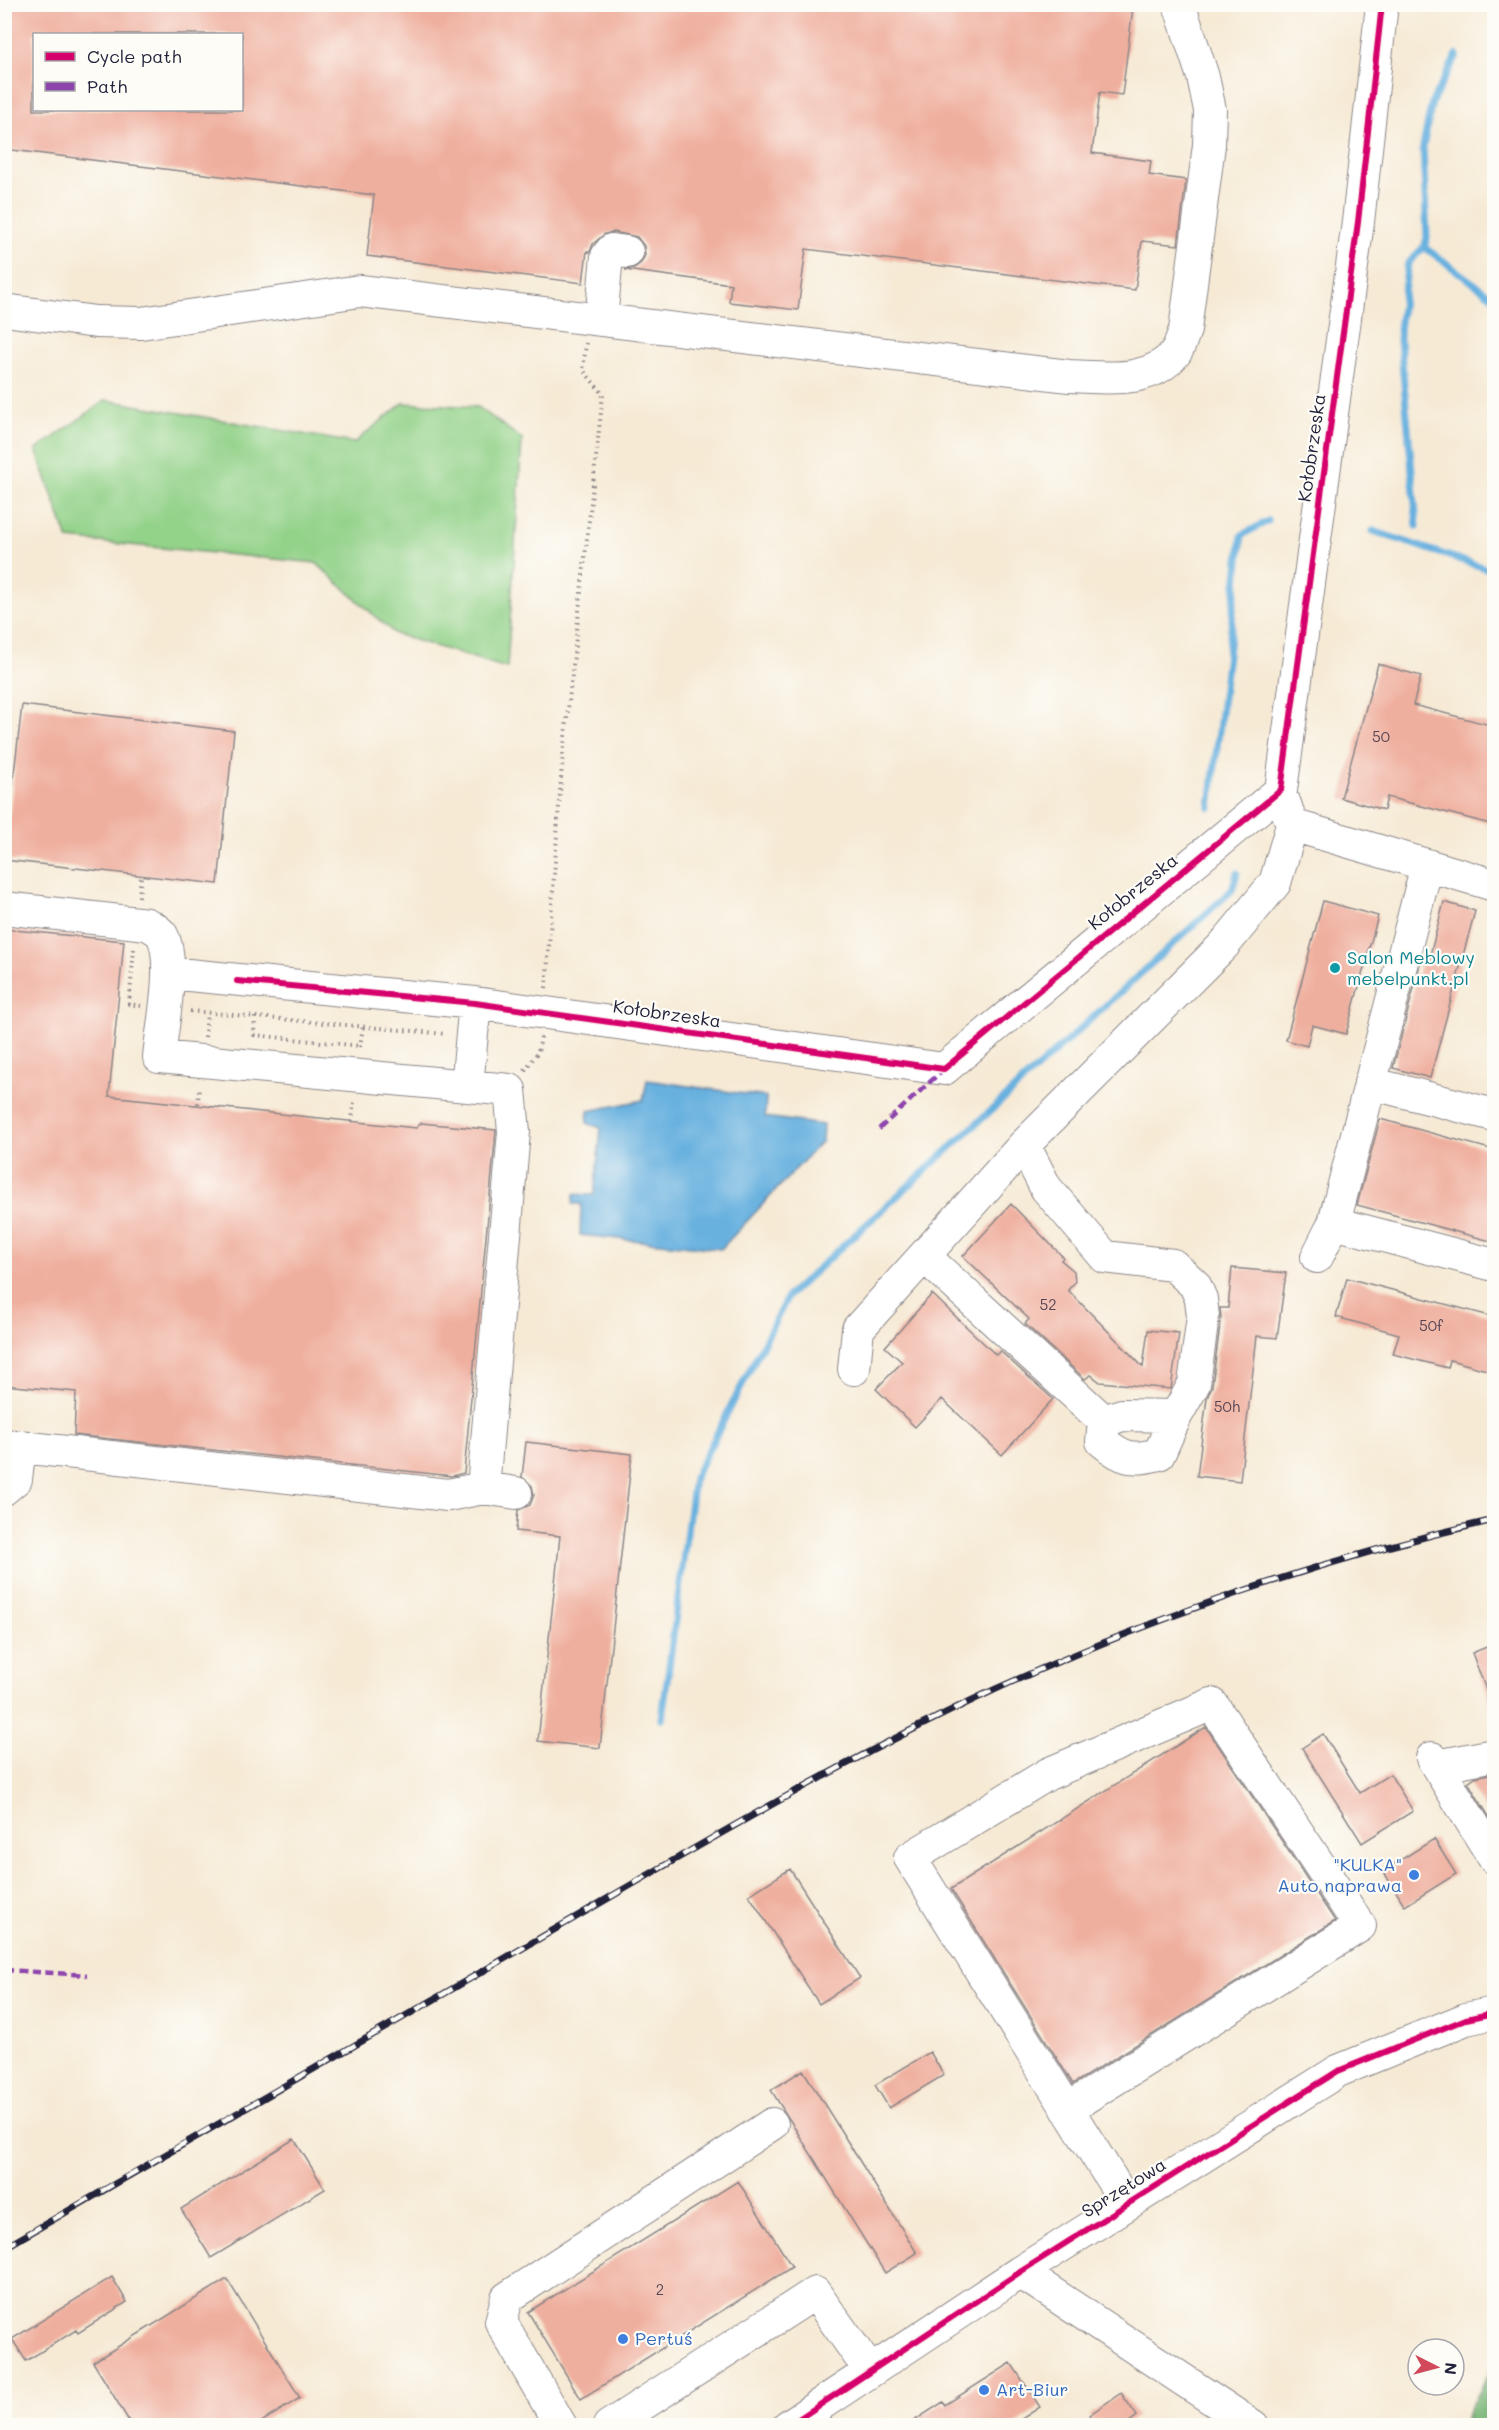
<svg xmlns="http://www.w3.org/2000/svg" width="1499" height="2430" font-family="Mali,sans-serif">
<style>
.green{fill:#93d289;stroke:#5a7a62;stroke-width:1.5}
.forest{fill:#76b475;stroke:#4c6b58;stroke-width:1.5}
.water{fill:#67b1df;stroke:#446a8d;stroke-width:1.5}
.lines{fill:none;stroke-linecap:round;stroke-linejoin:round}
.stream{stroke:#67b1df;stroke-width:7}
.building{fill:#efaf9e;fill-rule:evenodd}
.minor-casing{stroke:#8c8688;stroke-width:34}
.path{stroke:#8c8688;stroke-width:4;stroke-dasharray:1.5 4.5;stroke-linecap:butt}
.minor{stroke:#fff;stroke-width:32}
.rail-casing{stroke:#22223b;stroke-width:7}
.rail{stroke:#fdfcf7;stroke-width:4.5;stroke-dasharray:14;stroke-linecap:butt}
.quiet{stroke:#8e44ad;stroke-width:4.5;stroke-dasharray:9 4.5;stroke-linecap:butt}
.cycleway-casing{stroke:#fdfcf7;stroke-width:10}
.cycleway{stroke:#d6006c;stroke-width:6}
.culture-dot{fill:#0f9aa8;stroke:#fdfcf7;stroke-width:2}
.shop-dot{fill:#3f7fe0;stroke:#fdfcf7;stroke-width:2}
.labels{text-anchor:middle;stroke-width:4.5;stroke-linejoin:round;paint-order:stroke}
.number-label{font-size:15px;fill:#554554}
.street-label{font-size:18px;fill:#22223b;stroke:#fdfcf7}
.culture-label{font-size:18px;fill:#0d838f;stroke:#fdfcf7;text-anchor:start}
.shop-label{font-size:18px;fill:#366cbe;stroke:#fdfcf7;text-anchor:start}
</style>
<rect width="100%" height="100%" fill="#fdfcf7"/>
<filter id="ink" filterUnits="userSpaceOnUse"><feTurbulence type="fractalNoise" baseFrequency=".0167" numOctaves="2"/><feDisplacementMap in="SourceGraphic" scale="12" xChannelSelector="R" yChannelSelector="G"/><feConvolveMatrix kernelMatrix="1 2 1 2 8 2 1 2 1" color-interpolation-filters="sRGB"/></filter>
<filter id="wash" filterUnits="userSpaceOnUse"><feTurbulence type="fractalNoise" baseFrequency=".008" numOctaves="4" result="noise"/><feDisplacementMap in="SourceGraphic" scale="24" xChannelSelector="R" yChannelSelector="G"/><feGaussianBlur stdDeviation="1.35" result="paint"/><feColorMatrix in="noise" values="0 0 0 0 0 0 0 0 0 0 0 0 0 0 0 0 0 1.4 0 .05"/><feComposite in="paint" operator="in"/></filter>
<g filter="url(#wash)">
<rect width="100%" height="100%" fill="#f6ead5"/>
<path class="green" d="M106 400 354 443 403 403 478 407 522 439 507 668 395 634 316 563 68 539 36 450Z"/>
<path class="forest" d="M1494 2364V2425H1462Z"/>
<path class="water" d="M647 1080 766 1097 765 1117 823 1125 822 1141 721 1249 580 1235 581 1204H573L574 1194 594 1195 601 1128 587 1123 588 1111 643 1100Z"/>
<g class="lines">
<path class="stream" d="M1424 247 1494 298
M1417 526 1399 329 1408 263 1424 247 1427 238 1423 147 1432 102 1457 55
M1373 531 1494 571
M1210 807 1242 535 1268 521
M662 1719 694 1478 788 1296 1232 890 1237 873"/>
</g>
<g id="blocks">
<path class="building" d="M4 4H1110L1133 7 1122 95 1100 92 1092 153 1151 161 1149 175 1186 180 1178 245 1142 241 1135 290 806 249 798 310 729 302 731 284 625 270 634 268 641 263 645 255 644 246 637 237 614 232 605 234 593 244 590 252 587 251 583 283 367 256 374 195 4 149ZM34 34H242V110H34Z
M1378 664 1421 676 1413 705 1494 726V825L1387 797 1384 810 1341 798Z
M22 705 234 731 218 884 4 860Z
M1323 901 1378 916 1346 1034 1312 1025 1307 1046 1286 1040Z
M1444 902 1475 911 1430 1078 1393 1068 1422 957 1429 959Z
M4 929 124 941 109 1096 416 1128 421 1123 496 1130 464 1473 452 1476 74 1435 76 1392 4 1385Z
M1380 1119 1494 1150V1242L1357 1205Z
M1011 1204 1063 1257 1061 1260 1074 1271 1075 1282 1068 1290 1143 1367 1148 1330 1179 1333 1171 1389 1100 1382 1091 1375 1085 1379 1025 1324 1029 1319 963 1256Z
M1232 1268 1286 1273 1277 1338 1257 1336 1240 1481 1197 1476 1207 1398 1212 1386 1221 1318 1220 1308H1228Z
M1347 1278 1494 1317V1372L1450 1360 1448 1368 1393 1354 1399 1334 1336 1317Z
M932 1294 996 1355 1000 1351 1053 1399 1002 1455 942 1399 915 1427 876 1389 902 1362 885 1347Z
M526 1442 632 1454 600 1748 538 1741 560 1536 516 1531 518 1510 530 1505 534 1495 532 1486 522 1477Z
M1494 1644V1708H1493L1472 1653Z
M1206 1727 1335 1921 1073 2084 951 1889Z
M1323 1734 1360 1793 1390 1774 1413 1811 1362 1843 1302 1748Z
M1494 1773V1825L1468 1782 1475 1777Z
M1434 1839 1456 1874 1405 1906 1383 1871Z
M790 1869 860 1978 819 2004 749 1895Z
M930 2052 944 2075 889 2108 875 2085Z
M803 2070 917 2253 885 2273 771 2090Z
M294 2139 325 2189 211 2258 181 2209Z
M738 2181 792 2267 581 2399 528 2312Z
M112 2277 127 2302 78 2333 76 2330 26 2361 12 2339Z
M227 2279 300 2398 255 2426H132L93 2362Z
M1011 2363 1040 2407 1011 2426H906L943 2402 945 2405Z
M1121 2393 1137 2416 1124 2426H1096L1089 2415Z"/>
</g>
</g>
<g filter="url(#ink)">
<use href="#blocks" fill-opacity="0" stroke="#8c8688" stroke-width="1.5"/>
<g class="lines">
<defs>
<path id="minor" d="M4 310 96 322 141 323 360 291 1069 376C1105 377 1151 385 1176 352 1180 346 1182 337 1185 330L1209 145 1210 110 1203 77 1179 4
M601 320 607 256 612 250 627 252
M1285 804 1292 825 1494 885
M4 908 147 924C152 927 159 930 162 935 176 960 162 1027 159 1057L510 1090 514 1132 483 1488
M168 973 475 1003 944 1069 1281 790 1358 222 1382 4
M1370 1083 1494 1115
M467 1086 475 1003
M1024 1145 1046 1188 1105 1257 1173 1265 1195 1285 1201 1299 1203 1316 1194 1384 1176 1416 1122 1415 1104 1421 1102 1441C1123 1459 1133 1461 1159 1454L1176 1416
M1334 1223 1494 1265
M924 1256 1104 1421
M1317 1257 1334 1223 1427 865
M854 1369 858 1329 1024 1145 1223 946 1275 883 1292 825
M4 1445 448 1495 483 1488 516 1493
M4 1489 16 1479 20 1446
M1432 1758 1494 1858
M1437 1766 1494 1755
M1067 2109 1360 1926 1212 1704 1048 1774 910 1858 1127 2204
M1020 2272 1253 2426
M561 2426 501 2322 507 2298 772 2124
M609 2426 815 2293 870 2371
M788 2426 1020 2272 1338 2071 1466 2019 1494 2013"/>
</defs>
<use href="#minor" class="minor-casing"/>
<path class="path" d="M139 897 141 876
M134 949 129 1004 141 1006
M546 988 562 764 603 394 583 370 586 343
M190 1011 446 1034
M255 1017 254 1035 361 1046
M205 1037 207 1013
M360 1047 363 1026
M525 1070 538 1052 541 1037
M198 1104 199 1087
M352 1122 354 1099"/>
<use href="#minor" class="minor"/>
<defs>
<path id="rail" d="M4 2248C168 2152 333 2058 497 1963 661 1868 824 1769 996 1689 1156 1616 1323 1559 1494 1520"/>
</defs>
<use href="#rail" class="rail-casing"/>
<use href="#rail" class="rail"/>
<path class="quiet" d="M879 1129 944 1069
M4 1970 87 1975"/>
<defs>
<path id="cycleway" d="M237 981 475 1003 944 1069 1281 790 1358 222 1382 4
M788 2426 1020 2272 1338 2071 1466 2019 1494 2013"/>
</defs>
<use href="#cycleway" class="cycleway-casing"/>
<use href="#cycleway" class="cycleway"/>
</g>
</g>
<circle class="culture-dot" cx="1335" cy="968" r="6"/>
<g class="shop-dot">
<circle cx="1414" cy="1875" r="6"/>
<circle cx="623" cy="2339" r="6"/>
<circle cx="984" cy="2390" r="6"/>
</g>
<g class="labels">
<g class="number-label">
<text x="1381" y="742">50</text>
<text x="1048" y="1310">52</text>
<text x="1431" y="1331">50f</text>
<text x="1227" y="1412">50h</text>
<text x="660" y="2295">2</text>
</g>
<g class="street-label">
<text transform="translate(1312 448) rotate(-82)" y="6">Kołobrzeska</text>
<text transform="translate(1133 892) rotate(-39)" y="6">Kołobrzeska</text>
<text transform="translate(667 1014) rotate(8)" y="6">Kołobrzeska</text>
<text transform="translate(1124 2188) rotate(-32)" y="6">Sprzętowa</text>
</g>
<g class="culture-label">
<text x="1347" y="964">Salon Meblowy<tspan x="1347" dy="21">mebelpunkt.pl</tspan></text>
</g>
<g class="shop-label">
<text x="1402" y="1871" text-anchor="end">"KULKA"<tspan x="1402" dy="21">Auto naprawa</tspan></text>
<text x="635" y="2345">Pertuś</text>
<text x="996" y="2396">Art-Biur</text>
</g>
</g>
<rect width="1499" height="2430" fill="none" stroke="#fdfcf7" stroke-width="24"/>
<rect x="33" y="33" width="210" height="78" fill="#fdfcf7" stroke="#a5a5ac" stroke-width="1.5"/>
<rect x="45" y="52" width="30" height="9" fill="#d6006c" stroke="#a5a5ac" stroke-width="1.5"/>
<text x="87" y="63" font-size="18" fill="#22223b">Cycle path</text>
<rect x="45" y="82" width="30" height="9" fill="#8e44ad" stroke="#a5a5ac" stroke-width="1.5"/>
<text x="87" y="93" font-size="18" fill="#22223b">Path</text>
<g transform="translate(1436 2367) rotate(96)"><circle r="28" fill="#fdfcf7" stroke="#a5a5ac" stroke-width="1.5"/>
<path d="M0-4.5L10 22L0 15L-10 22Z" fill="#d1495b"/>
<text y="-9" font-size="16" font-weight="bold" text-anchor="middle" fill="#22223b">N</text>
</g>
</svg>
